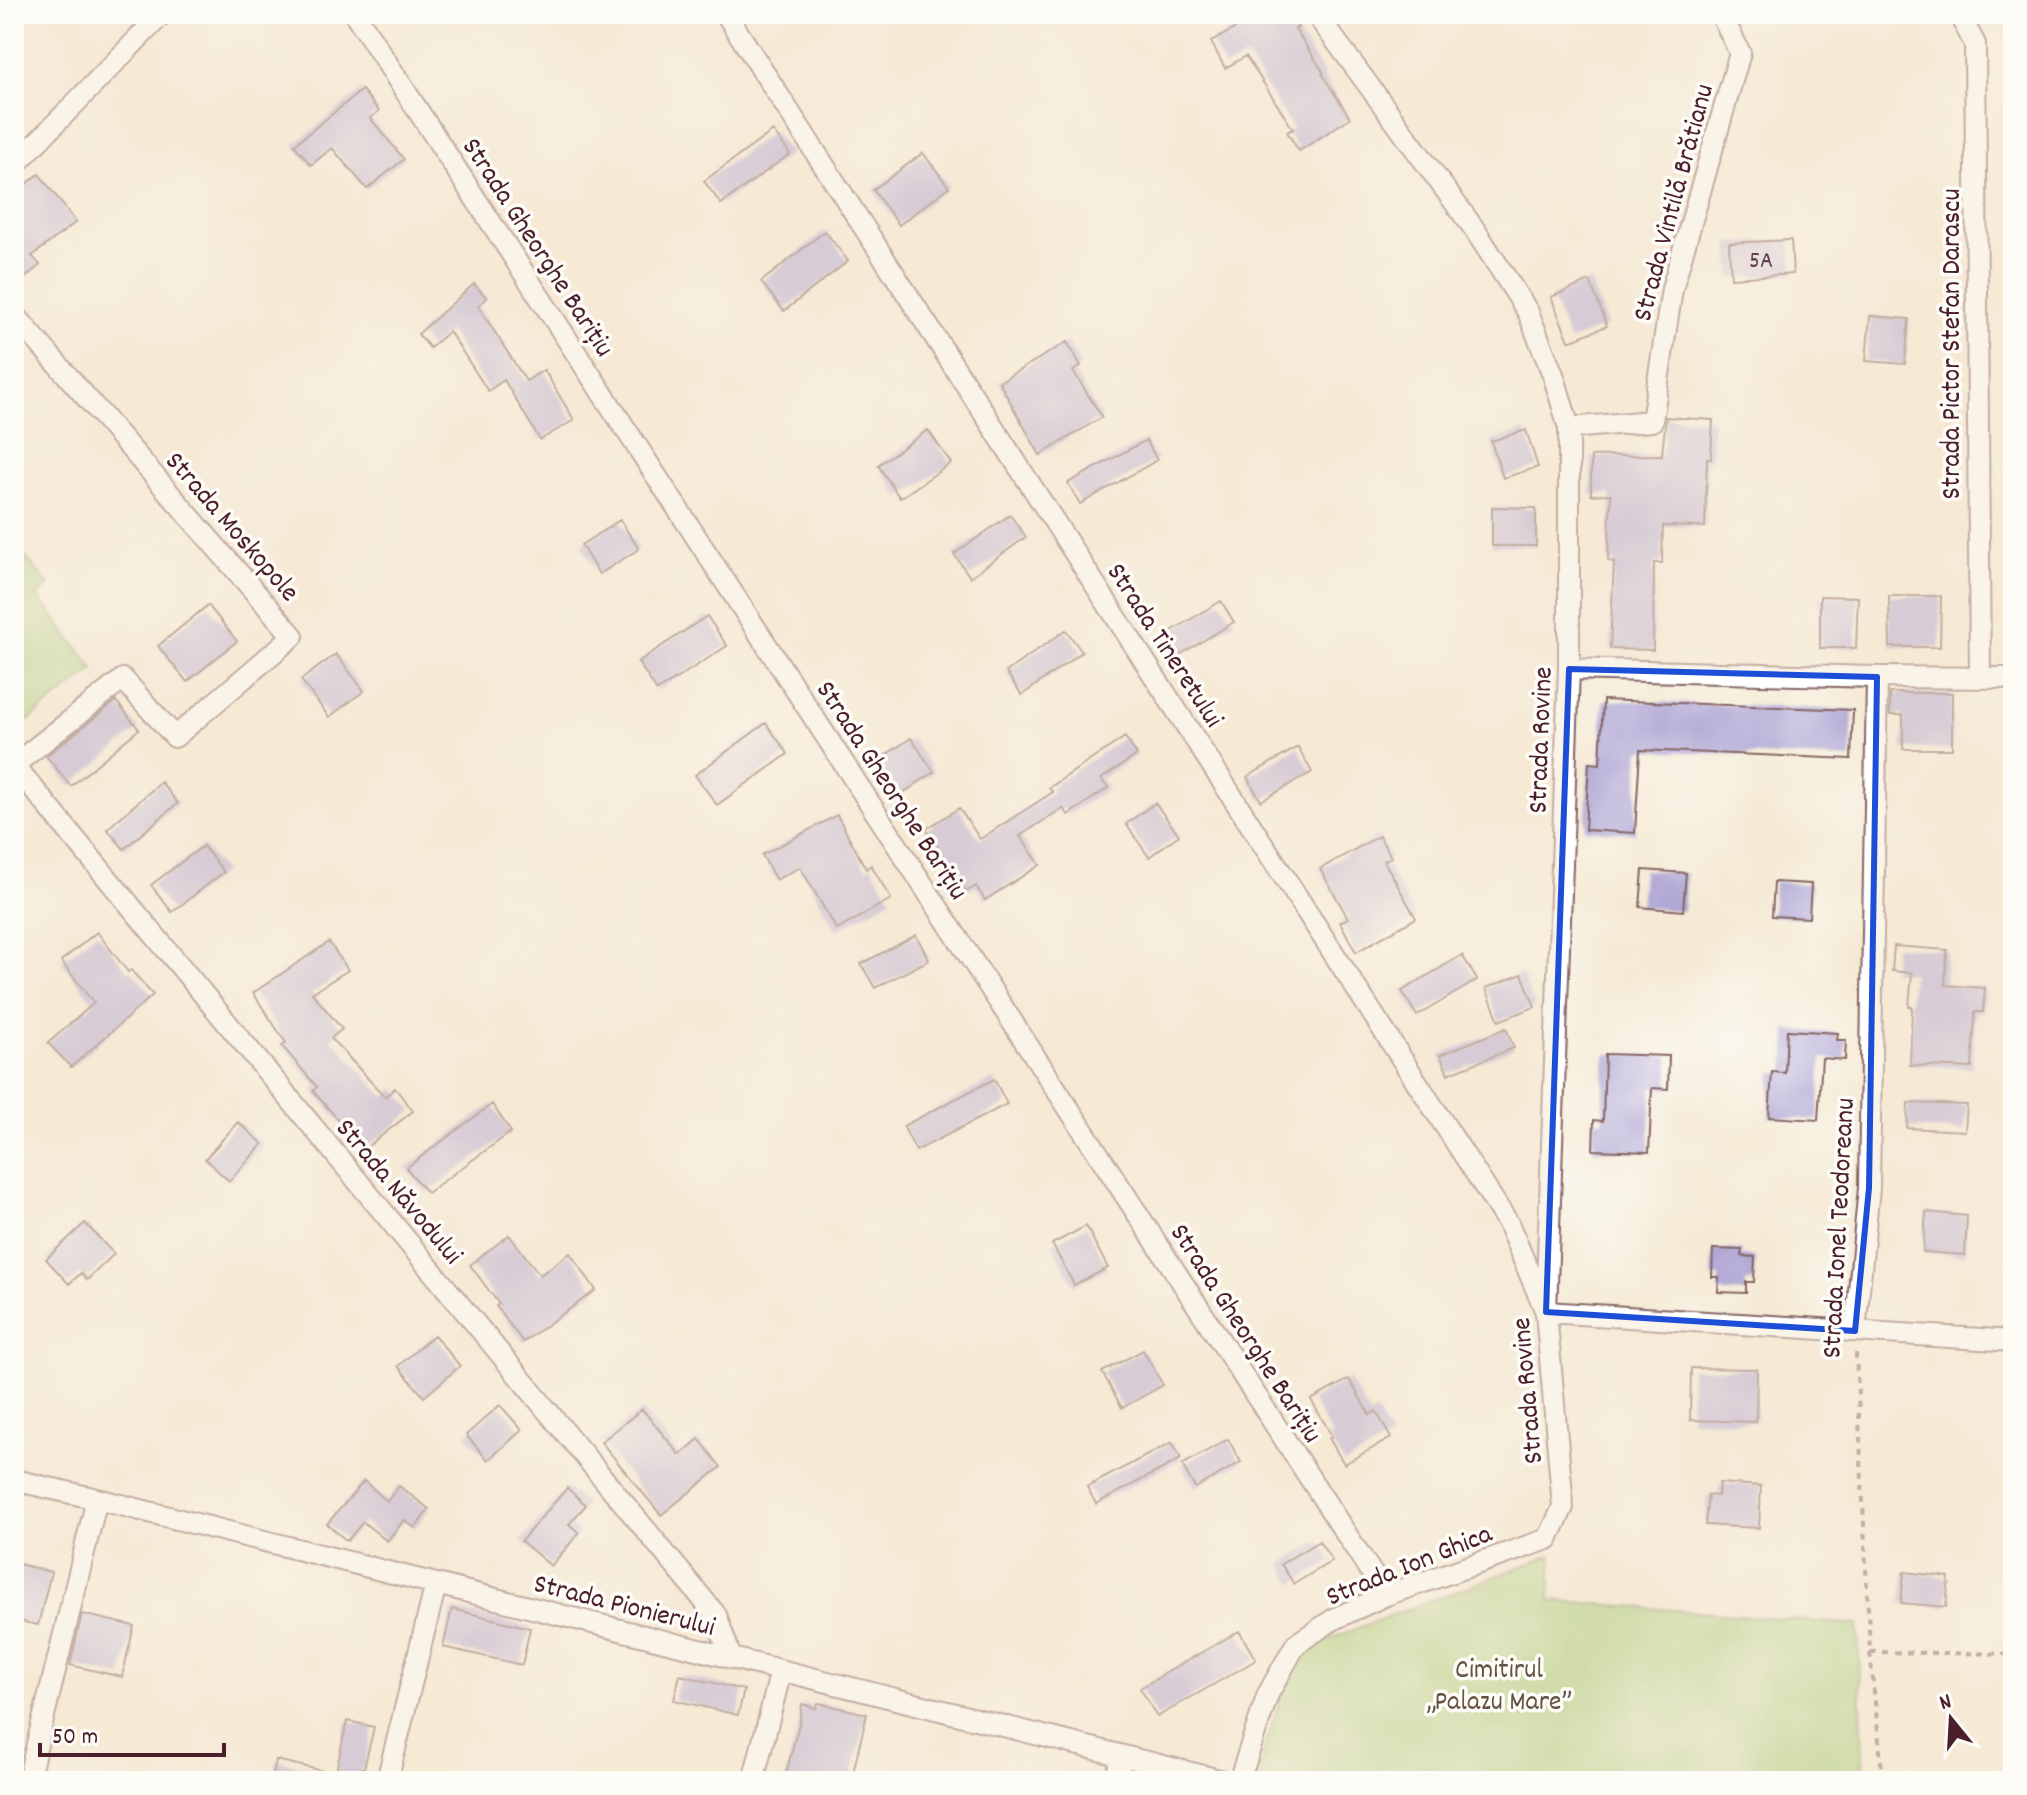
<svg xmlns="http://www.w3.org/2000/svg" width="2027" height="1795" font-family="Dekko,sans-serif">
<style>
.green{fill:#a4cc77;stroke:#777651;stroke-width:2}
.building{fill:#b1a8d5}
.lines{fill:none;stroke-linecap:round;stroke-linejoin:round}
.street-casing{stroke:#866666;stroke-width:24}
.path{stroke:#866666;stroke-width:4;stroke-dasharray:6 6;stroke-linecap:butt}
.street{stroke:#fff;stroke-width:20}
.marked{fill:none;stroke:#1d4ed8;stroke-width:6;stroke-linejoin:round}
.labels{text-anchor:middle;stroke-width:7;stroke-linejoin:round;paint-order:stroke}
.number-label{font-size:24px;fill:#644156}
.street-label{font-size:28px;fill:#4a1f2b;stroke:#fdfcf7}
.park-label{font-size:28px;fill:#655342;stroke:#fdfcf7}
</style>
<rect width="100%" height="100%" fill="#fdfcf7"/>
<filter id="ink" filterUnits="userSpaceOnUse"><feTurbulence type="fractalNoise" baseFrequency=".0125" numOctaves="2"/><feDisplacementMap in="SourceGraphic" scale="16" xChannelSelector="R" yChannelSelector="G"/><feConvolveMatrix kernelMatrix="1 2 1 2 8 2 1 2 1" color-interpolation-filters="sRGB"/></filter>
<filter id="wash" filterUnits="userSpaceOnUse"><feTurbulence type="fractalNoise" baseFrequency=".006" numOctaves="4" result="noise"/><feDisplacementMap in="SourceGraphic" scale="32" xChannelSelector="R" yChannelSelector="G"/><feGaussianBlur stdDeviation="1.8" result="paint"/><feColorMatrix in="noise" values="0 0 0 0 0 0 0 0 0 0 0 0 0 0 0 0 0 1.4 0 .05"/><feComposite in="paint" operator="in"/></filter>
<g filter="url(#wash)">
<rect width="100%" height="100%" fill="#f5ead5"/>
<path class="green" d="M14 543 49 585 37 596 94 669 24 724 14 711Z
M1552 1555 1550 1600 1858 1625 1864 1781H1255L1294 1652Z"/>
<g id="blocks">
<path class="building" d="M1261 14H1290L1298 28 1295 29 1324 73 1322 74 1350 118 1299 151 1287 132 1293 129 1246 56 1225 68 1211 42Z
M362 90 379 111 370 118 404 159 367 189 332 148 311 165 294 145Z
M773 131 790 154 721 204 704 181Z
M923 153 949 187 899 225 873 190Z
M39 174 76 222 32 256 40 265 14 287V194Z
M825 231 848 261 784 311 761 282Z
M1791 240 1793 274 1731 278 1729 243Z
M1590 281 1607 326 1569 341 1551 297Z
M474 284 487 298 478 306 526 381 544 370 574 420 540 440 504 380 488 391 449 331 430 348 418 334Z
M1870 316 1909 319 1905 364 1866 361Z
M1067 342 1081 366 1073 371 1102 417 1040 455 999 382Z
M1666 417 1713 420 1711 459 1707 458 1705 527 1663 526 1662 563H1654L1653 650 1610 649 1614 562 1608 561 1611 494 1591 495V456L1662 455Z
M928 430 951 463 900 498 878 465Z
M1526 430 1538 467 1503 478 1491 441Z
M1146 440 1157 460 1080 504 1068 483Z
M1492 507 1536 508V546H1492Z
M1010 515 1026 537 970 577 954 554Z
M620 520 639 549 599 574 581 545Z
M1820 596 1858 597 1856 648H1820Z
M1889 596H1941L1940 647H1890Z
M1221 601 1234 622 1178 656 1165 635Z
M208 605 237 641 187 682 158 646Z
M707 616 727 646 657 691 638 662Z
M1066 630 1082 652 1022 695 1006 672Z
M336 654 364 691 329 717 301 680Z
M1890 693H1952V749H1903V715H1890Z
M1603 700 1853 710 1851 759 1640 750 1635 833 1585 830 1589 763 1600 764Z
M116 701 139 729 71 786 46 756Z
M766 723 788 754 717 805 695 775Z
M1125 737 1137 755 1101 779 1108 788 1068 815 1063 808 1020 836 1040 865 985 900 976 886 966 892 926 829 959 808 980 839 1053 792 1049 788Z
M911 738 934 772 897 797 874 763Z
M1298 747 1312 772 1261 801 1247 777Z
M161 782 178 803 124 849 107 829Z
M1155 803 1179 835 1149 857 1126 824Z
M837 815 866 869 871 865 891 899 837 930 800 867 776 880 762 855Z
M1379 836 1391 857 1384 861 1416 918 1356 952 1340 922 1348 918 1320 869Z
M203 846 224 872 172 912 151 885Z
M1643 870 1686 873 1683 911 1640 907Z
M1774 882 1811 884 1809 918 1772 916Z
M97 932 128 972 131 970 153 995 71 1067 48 1043 94 1003 61 961Z
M916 935 929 960 875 988 861 964Z
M329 942 348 970 312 993 342 1029 331 1038 385 1097 395 1088 413 1111 363 1150 341 1123 313 1091 317 1087 282 1046 286 1043 253 993Z
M1894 946 1947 950 1945 985 1985 988 1983 1012H1975L1972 1068 1910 1065 1912 1007H1909L1912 973 1892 971Z
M1462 955 1477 980 1417 1016 1402 991Z
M1522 974 1535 1007 1499 1021 1486 988Z
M1506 1028 1514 1048 1448 1074 1440 1055Z
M1787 1030 1838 1033 1837 1040H1846L1845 1060 1822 1058 1818 1120 1769 1117 1772 1072 1785 1073Z
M1605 1054 1669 1056 1668 1089 1652 1088 1649 1152 1593 1150 1594 1120 1603 1121Z
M994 1079 1007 1104 916 1151 903 1126Z
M1908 1103 1967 1105 1965 1131 1907 1128Z
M492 1104 511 1132 427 1193 406 1168Z
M238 1122 263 1144 229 1181 205 1159Z
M1926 1212 1967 1216 1965 1255 1923 1252Z
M85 1223 114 1254 87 1280 81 1273 69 1284 46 1259Z
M1086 1226 1108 1268 1074 1285 1052 1244Z
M509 1235 540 1275 570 1253 596 1290 523 1342 496 1306 499 1304 470 1265Z
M1713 1249 1742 1250 1741 1256 1755 1257 1754 1282H1746V1293L1718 1292 1719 1277H1712Z
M434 1335 460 1366 424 1397 398 1366Z
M1143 1350 1163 1385 1122 1408 1102 1372Z
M1691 1368 1757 1369 1756 1422 1690 1420Z
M1349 1379 1370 1415 1376 1411 1391 1438 1344 1464 1329 1438 1332 1436 1311 1400Z
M500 1405 522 1430 488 1460 466 1435Z
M642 1409 680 1455 699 1439 721 1467 661 1515 601 1442Z
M1228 1439 1241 1462 1195 1488 1182 1465Z
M1172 1442 1181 1459 1096 1504 1087 1487Z
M364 1481 387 1501 399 1486 429 1509 415 1528 404 1520 387 1541 363 1522 347 1541 327 1524Z
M1719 1483 1761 1486 1759 1528 1705 1525 1708 1495 1718 1496Z
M567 1488 586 1505 569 1524 579 1533 551 1566 521 1541Z
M1319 1541 1332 1561 1294 1584 1281 1564Z
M14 1563 51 1572 38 1625 14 1620Z
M1904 1572 1949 1577 1946 1607 1901 1603Z
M452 1609 530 1628 522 1665 443 1647Z
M82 1614 134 1626 122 1677 70 1665Z
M1239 1631 1256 1660 1157 1717 1140 1688Z
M680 1675 744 1690 738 1715 674 1700Z
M818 1703 867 1714 851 1781H784L799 1724 802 1704 816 1708Z
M347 1721 374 1727 364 1768H362L359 1781H334Z
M276 1760 332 1773 331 1781H272Z"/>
</g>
</g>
<g filter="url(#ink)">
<use href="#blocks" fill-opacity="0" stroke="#866666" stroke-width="2"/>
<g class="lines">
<defs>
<path id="street" d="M355 14 1386 1595
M726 14 1508 1223 1546 1312 2013 1341
M1959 14 1975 44 1980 677
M14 166 162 14
M14 314 293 636 175 737 123 679 14 765
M1569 428 1652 421 1672 289 1740 53 1721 14
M1569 669 1877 677 2013 678
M14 765 716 1615 731 1658
M1855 1331 1869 1188 1877 677
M14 1480 97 1499 1223 1781
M28 1781 97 1499
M387 1781 436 1584
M753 1781 781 1671
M1115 1781 1122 1756
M1239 1781 1268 1694 1296 1644 1334 1619 1386 1595 1548 1539 1563 1507 1546 1312 1569 669V428L1554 377 1528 312 1475 230 1316 14"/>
</defs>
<use href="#street" class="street-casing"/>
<path class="path" d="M1856 1353 1870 1652 1883 1781
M1870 1652 2013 1654"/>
<use href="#street" class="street"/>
</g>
</g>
<path d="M0 0H2027V1795H0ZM1569 669 1877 677 1869 1188 1855 1331 1546 1312Z" fill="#f5ead5" fill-opacity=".55" fill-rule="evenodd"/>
<path class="marked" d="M1569 669 1877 677 1869 1188 1855 1331 1546 1312Z"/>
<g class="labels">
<g class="number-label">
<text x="1761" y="267">5A</text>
</g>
<g class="street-label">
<text transform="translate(1671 202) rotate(-75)" y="10">Strada Vintilă Brătianu</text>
<text transform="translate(540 246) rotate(57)" y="10">Strada Gheorghe Barițiu</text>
<text transform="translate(1949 344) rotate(-90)" y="10">Strada Pictor Stefan Darascu</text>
<text transform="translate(234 525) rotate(49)" y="10">Strada Moskopole</text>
<text transform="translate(1167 644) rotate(57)" y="10">Strada Tineretului</text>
<text transform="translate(1538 740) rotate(-88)" y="10">Strada Rovine</text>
<text transform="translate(894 789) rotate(57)" y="10">Strada Gheorghe Barițiu</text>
<text transform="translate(401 1190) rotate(50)" y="10">Strada Năvodului</text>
<text transform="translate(1836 1228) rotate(-87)" y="10">Strada Ionel Teodoreanu</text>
<text transform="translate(1248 1332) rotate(57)" y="10">Strada Gheorghe Barițiu</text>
<text transform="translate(1525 1391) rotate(-95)" y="10">Strada Rovine</text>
<text transform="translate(1408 1563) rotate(-22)" y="10">Strada Ion Ghica</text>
<text transform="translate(625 1603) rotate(14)" y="10">Strada Pionierului</text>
</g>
<g class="park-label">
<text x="1499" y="1677">Cimitirul<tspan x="1499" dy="32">„Palazu Mare”</tspan></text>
</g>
</g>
<rect width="2027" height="1795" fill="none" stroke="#fdfcf7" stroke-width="48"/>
<g transform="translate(1951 1719) rotate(342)" stroke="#fdfcf7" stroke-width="6" paint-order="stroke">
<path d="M0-6L14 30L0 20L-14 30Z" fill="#4a1f2b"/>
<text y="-12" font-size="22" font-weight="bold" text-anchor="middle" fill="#4a1f2b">N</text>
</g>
<path d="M40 1743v12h184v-12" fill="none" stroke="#4a1f2b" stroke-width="4"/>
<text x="52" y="1743" font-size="24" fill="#4a1f2b" stroke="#fdfcf7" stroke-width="6" paint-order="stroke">50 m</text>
</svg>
